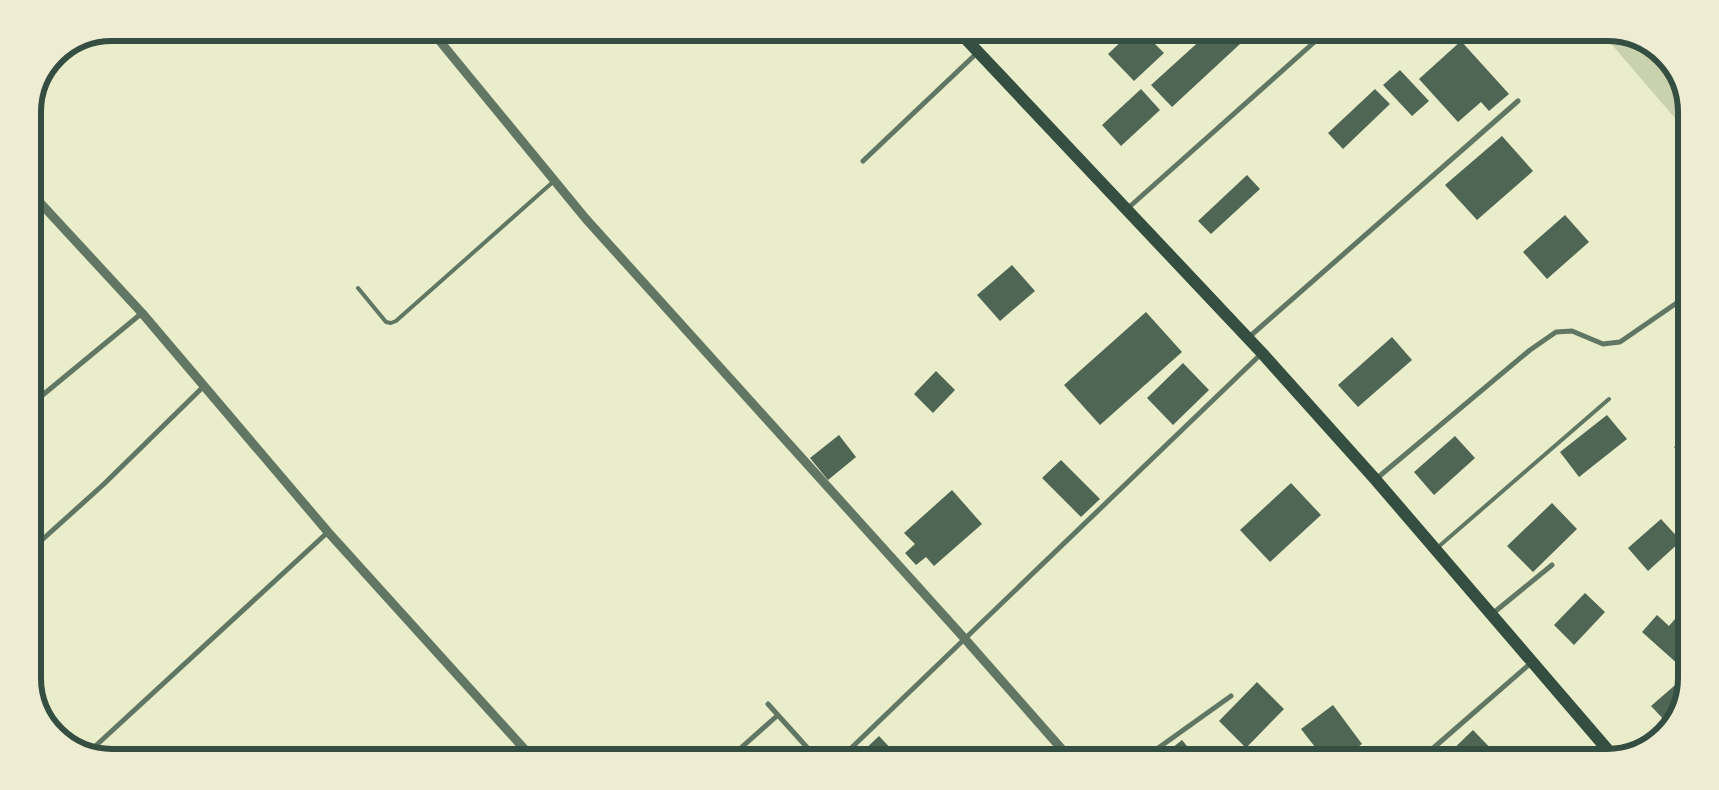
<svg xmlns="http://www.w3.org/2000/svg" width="1719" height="790" font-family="'Asap Condensed',sans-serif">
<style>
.green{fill:#cad2ad}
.building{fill:#4f6655}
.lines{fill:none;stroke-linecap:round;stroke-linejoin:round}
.service{stroke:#617663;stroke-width:4}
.minor{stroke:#617663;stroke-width:5}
.tertiary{stroke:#617663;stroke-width:9}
.primary{stroke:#344e41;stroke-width:12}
.rim{fill:none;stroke:#344e41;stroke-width:6}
</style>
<rect width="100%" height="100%" fill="#e9edc9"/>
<path class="green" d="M1607 39H1638L1673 68 1686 107V131Z"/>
<path class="building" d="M1126 37H1148L1164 53 1134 81 1108 54Z
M1204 37H1234L1240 44 1172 107 1151 85Z
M1461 41 1509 94 1489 111 1481 102 1458 122 1419 79Z
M1400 70 1429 101 1412 116 1383 85Z
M1141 89 1160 110 1121 146 1102 125Z
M1375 89 1390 104 1343 149 1328 133Z
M1502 136 1533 171 1477 220 1445 185Z
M1247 175 1260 189 1211 234 1198 221Z
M1565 215 1589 242 1547 279 1523 252Z
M1012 265 1035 291 1000 321 977 295Z
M1146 312 1182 352 1100 425 1064 385Z
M1392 337 1412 360 1358 407 1338 385Z
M1183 363 1209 390 1173 425 1147 398Z
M936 371 955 390 933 413 914 394Z
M1607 415 1627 439 1579 477 1560 452Z
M839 435 856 457 828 480 810 458Z
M1455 436 1475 458 1434 495 1414 472Z
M1683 439V456L1674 447Z
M1061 460 1100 499 1081 517 1042 478Z
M1291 483 1321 515 1270 562 1240 530Z
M952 490 982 524 934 566 926 557 916 565 905 553 915 544 904 533Z
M1552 503 1577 529 1533 572 1507 546Z
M1661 519 1681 541 1648 571 1628 548Z
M1585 593 1605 612 1574 645 1554 625Z
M1681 612V665L1680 666 1642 632 1657 615 1669 626Z
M1681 680 1680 709 1668 724 1651 706Z
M1257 682 1284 709 1246 748 1219 721Z
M1333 705 1362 744 1345 756H1322L1301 729Z
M1473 730 1497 755 1495 757H1445Z
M879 736 897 755 860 754Z
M1182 740 1195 756H1162Z
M1523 751 1529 757H1516Z"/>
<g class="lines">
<path class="service" d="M358 288 386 322 391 323 396 321 554 181
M1437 548 1609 399"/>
<path class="minor" d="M863 161 978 52
M1127 209 1320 37
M1248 338 1518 101
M33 403 142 313
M1376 479 1530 350 1556 332 1572 331 1603 344 1620 342 1681 300
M33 548 104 484 204 386
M1492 614 1552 565
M768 704 813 754
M90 751 328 532
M734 754 778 715
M845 754 1262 353
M1147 756 1231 696
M1423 757 1532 662"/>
<path class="tertiary" d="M434 34 586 219 965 639 1067 755
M33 195 142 313 328 532 528 753"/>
<path class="primary" d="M963 36 1262 353 1375 479 1613 756"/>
</g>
<path d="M0 0H1719V790H0ZM112 41H1607A71 71 0 0 1 1678 112V678A71 71 0 0 1 1607 749H112A71 71 0 0 1 41 678V112A71 71 0 0 1 112 41Z" fill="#eeecd3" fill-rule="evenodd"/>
<path class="rim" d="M112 41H1607A71 71 0 0 1 1678 112V678A71 71 0 0 1 1607 749H112A71 71 0 0 1 41 678V112A71 71 0 0 1 112 41Z"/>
</svg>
